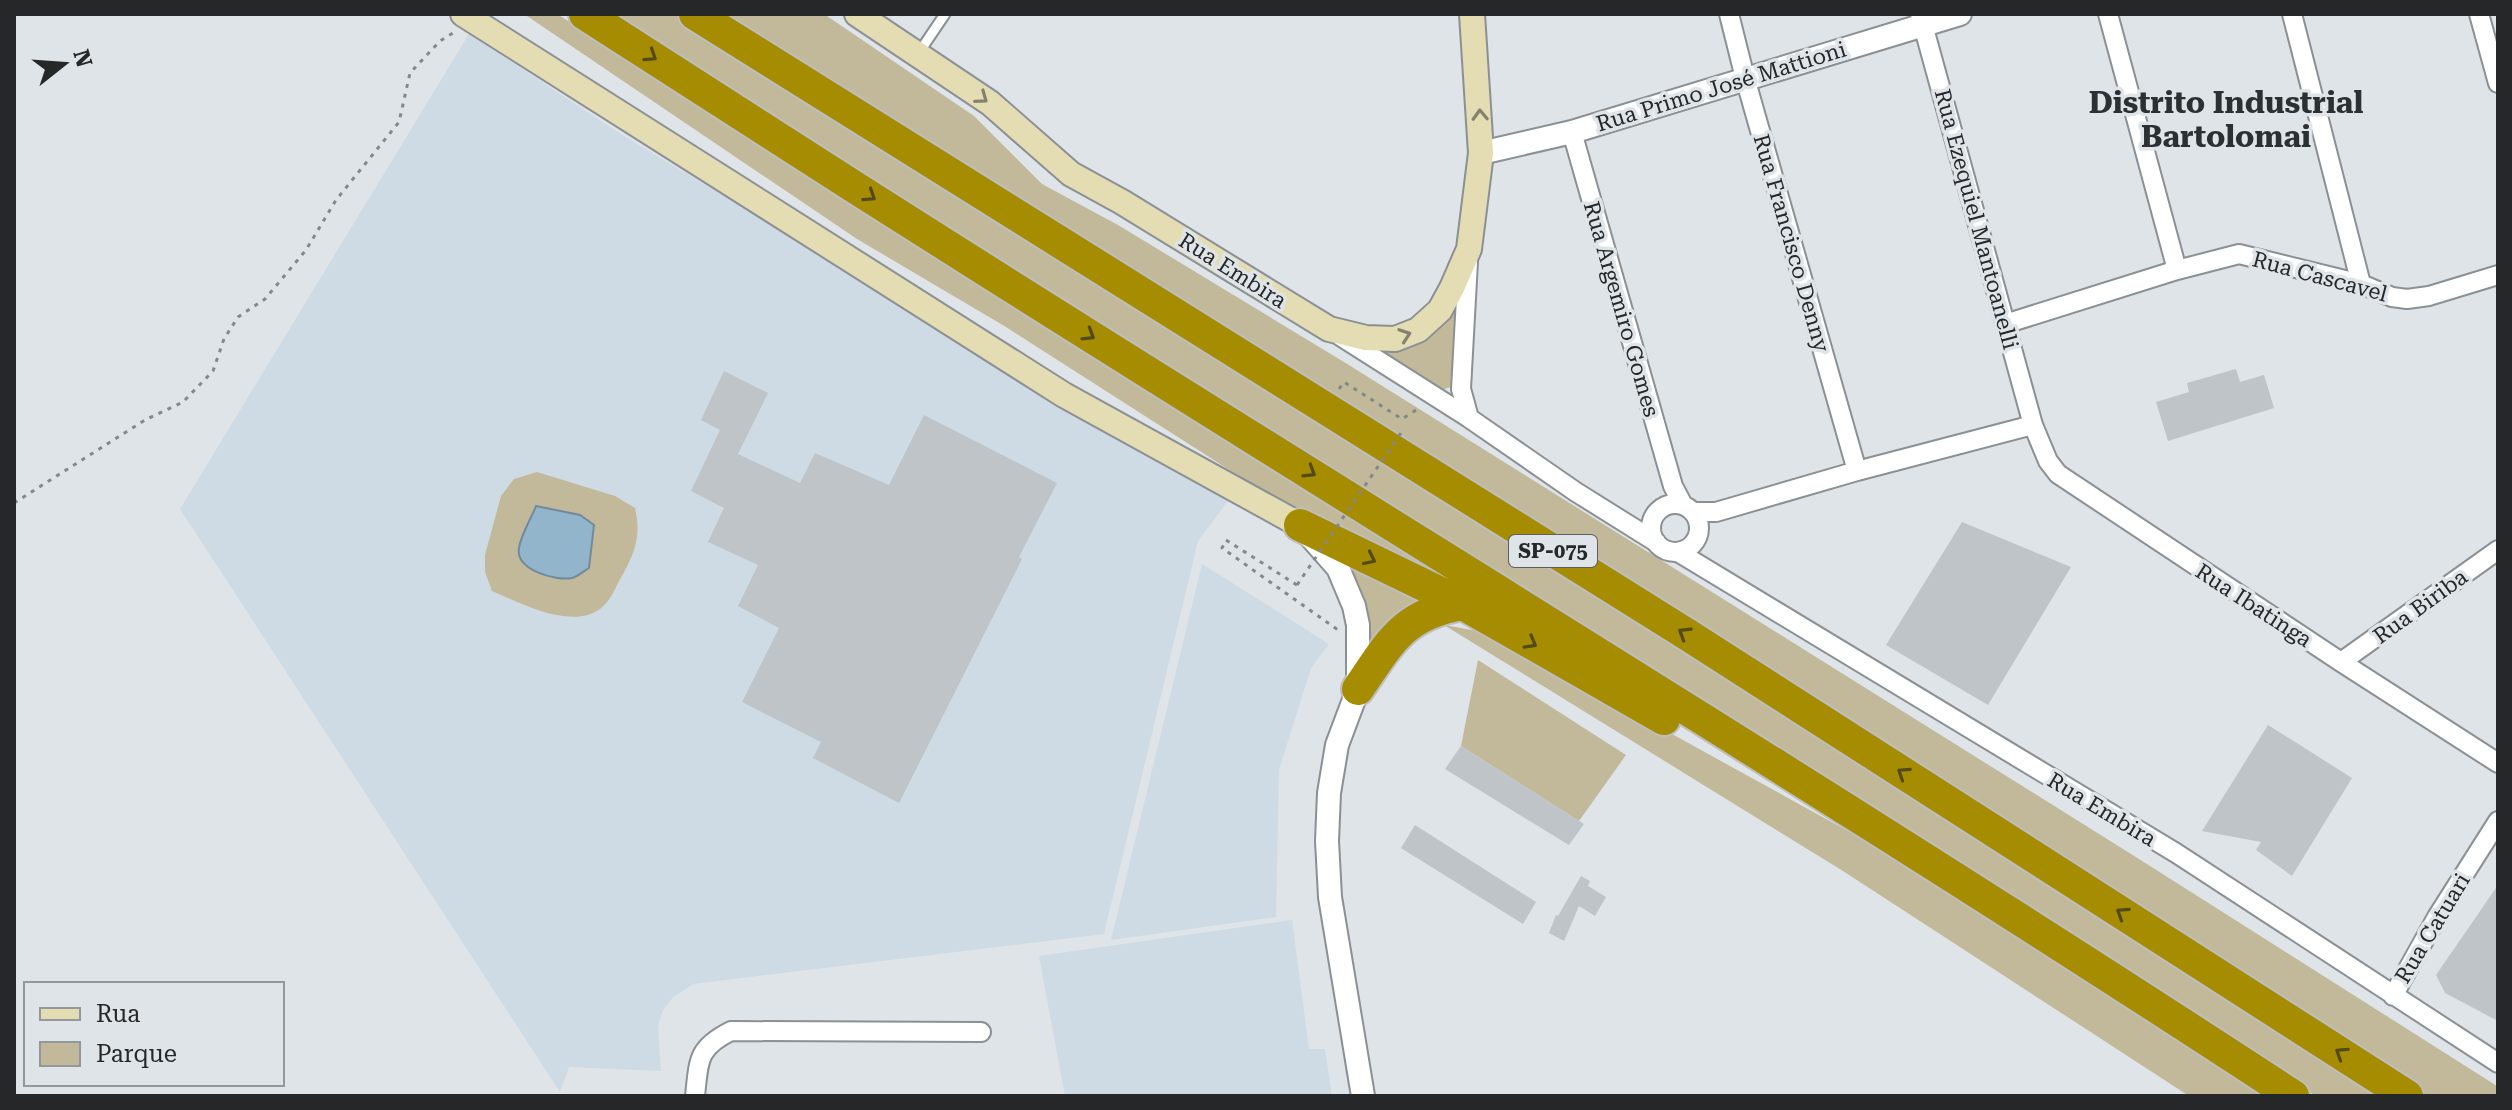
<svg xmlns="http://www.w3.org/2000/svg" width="2512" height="1110" font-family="'Roboto Serif',serif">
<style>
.built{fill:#cedbe4}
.green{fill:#c1b99a}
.water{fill:#93b5cc;stroke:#728a9b;stroke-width:2}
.building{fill:#bec4c8}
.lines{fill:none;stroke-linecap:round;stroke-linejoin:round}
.service-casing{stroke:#8a9094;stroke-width:13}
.minor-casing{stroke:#8a9094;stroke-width:22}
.tertiary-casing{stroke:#8a9094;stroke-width:26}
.secondary-casing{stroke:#8a9094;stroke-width:28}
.motorway-casing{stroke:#bebebf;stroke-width:36}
.path{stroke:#84888b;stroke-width:3;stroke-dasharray:4 6;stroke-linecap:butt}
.service{stroke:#fff;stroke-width:9}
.minor{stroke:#fff;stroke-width:18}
.tertiary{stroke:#fff;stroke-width:22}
.secondary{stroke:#e4dcb2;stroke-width:24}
.motorway{stroke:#a68c00;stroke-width:32}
.path-bridge{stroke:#84888b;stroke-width:3;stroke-dasharray:4 6;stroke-linecap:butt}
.oneway{stroke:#524a1b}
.oneway2{stroke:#84826e}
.labels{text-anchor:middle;stroke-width:7;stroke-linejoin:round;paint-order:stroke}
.shield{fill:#dee4e8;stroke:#5c6062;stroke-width:2}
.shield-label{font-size:20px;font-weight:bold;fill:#252729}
.street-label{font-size:22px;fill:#252729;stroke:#dee4e8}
.district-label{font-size:30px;font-weight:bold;fill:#2b3033;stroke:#dee4e8}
</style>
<rect width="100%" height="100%" fill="#dee4e8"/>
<path class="built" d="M469 34 621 134 1228 501 1198 541 1104 934 693 984 673 997 663 1010 658 1025 661 1071 569 1067 560 1092 180 509Z
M1202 564 1329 644 1311 668 1279 770 1276 917 1111 940Z
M1292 920 1309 1049H1325L1332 1096H1065L1039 956Z"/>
<path class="green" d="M524 14H557L1509 609 1289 508 1006 327 857 239Z
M607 14H675L1245 371 2384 1096H2316L1991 885Z
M717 14H824L974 116 1042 184 1118 225 1344 362 2139 859 2497 1086 2498 1096H2424L2394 1072Z
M1463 275 1458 385 1438 391 1353 344 1418 330Z
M537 472 615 496 635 508C641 534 636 550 623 574 618 582 614 593 608 601 581 636 523 604 492 591L485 572V555L501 496 514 479Z
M1348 568 1428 603 1371 656C1370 618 1365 602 1348 568Z
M1444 625 1478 631 1518 649 1846 830 2130 1002 2274 1096H2189L1843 871Z
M1478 660 1626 755 1579 821 1461 746Z"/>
<path class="water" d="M536 506 580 515 594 525 589 568C584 571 577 577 572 578 555 581 515 570 519 548 521 534 531 519 536 506Z"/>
<path class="building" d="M2236 369 2240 382 2264 375 2274 408 2168 441 2156 402 2189 392 2187 383Z
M724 371 768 393 738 454 800 483 815 453 889 485 924 415 1057 483 1019 557 1022 559 899 803 813 758 821 742 742 702 779 628 738 606 758 565 708 542 724 508 691 491 720 430 701 420Z
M1962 522 2071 567 1988 705 1886 645Z
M2268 725 2352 778 2292 876 2256 850 2261 842 2202 831Z
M1461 746 1584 824 1569 845 1445 769Z
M1415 825 1536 902 1523 924 1401 848Z
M1581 876 1590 881 1588 886 1606 897 1595 916 1579 906 1564 941 1549 933 1556 915 1558 916Z
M2498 885V1021L2445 993 2436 975Z"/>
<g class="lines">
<defs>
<path id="service" d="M918 54 945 14"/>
<path id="minor" d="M1729 14 1745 78 1857 471
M1920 14 2033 425 2048 461 2058 474 2341 662 2498 763
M2108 14 2177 270
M2292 14 2361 284
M2479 14 2498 83
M1572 132 1673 486 1683 505
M1468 262 1461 389 1469 418
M2005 324 2177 270 2239 254 2361 284 2392 297 2407 299 2429 296 2498 275
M1340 336 1469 418 1576 492 1656 542
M1651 528a24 24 0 1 1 48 0a24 24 0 1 1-48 0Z
M1694 512H1716L1857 471 2033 425
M1678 552 2176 853 2498 1063
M2341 662 2498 550
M2393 996 2437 917 2498 821
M695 1096C699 1060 697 1048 731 1031L981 1032"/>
<path id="tertiary" d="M1481 153 1572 132 1960 14
M1309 535 1338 568 1354 606 1358 625V689L1337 745 1329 793 1327 841 1330 897 1363 1096"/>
<path id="secondary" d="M463 14 1064 395 1300 525
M857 14 990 103 1071 174 1122 202 1329 329 1366 338 1395 339 1418 330 1440 310 1452 288 1469 249 1481 153 1472 14"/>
<path id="motorway" d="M585 14C716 98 847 183 979 266 1417 543 1860 812 2293 1096
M695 14 1688 635 2407 1096
M1300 525 1463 604 1664 719
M1358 689C1390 642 1403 614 1463 604"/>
</defs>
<use href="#service" class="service-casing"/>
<use href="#minor" class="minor-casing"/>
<use href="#tertiary" class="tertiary-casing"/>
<use href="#secondary" class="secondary-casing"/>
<use href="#motorway" class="motorway-casing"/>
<path class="path" d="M1339 389 1344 382 1402 419 1421 407
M14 503 145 420 183 402 213 371 224 339 238 317 265 299 306 250 336 200 399 122 410 73 440 41 453 33
M1297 585 1226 540 1222 548 1338 630"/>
<use href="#service" class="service"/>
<use href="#minor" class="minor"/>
<use href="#tertiary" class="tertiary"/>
<use href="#secondary" class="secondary"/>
<use href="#motorway" class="motorway"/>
<path class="path-bridge" d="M1297 585 1403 430"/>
</g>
<defs><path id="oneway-chevron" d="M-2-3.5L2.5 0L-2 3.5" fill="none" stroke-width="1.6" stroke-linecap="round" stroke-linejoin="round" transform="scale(2)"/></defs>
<g class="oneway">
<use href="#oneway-chevron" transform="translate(651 56) rotate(33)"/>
<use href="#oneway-chevron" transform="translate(870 196) rotate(33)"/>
<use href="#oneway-chevron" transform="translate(1089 335) rotate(32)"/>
<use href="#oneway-chevron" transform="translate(1310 472) rotate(32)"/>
<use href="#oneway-chevron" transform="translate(1370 559) rotate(26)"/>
<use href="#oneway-chevron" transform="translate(1684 633) rotate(-148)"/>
<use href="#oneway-chevron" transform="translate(1531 643) rotate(29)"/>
<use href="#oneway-chevron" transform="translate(1903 773) rotate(-147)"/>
<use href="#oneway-chevron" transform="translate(2122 913) rotate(-147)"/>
<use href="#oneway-chevron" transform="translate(2341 1053) rotate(-147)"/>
</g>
<g class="oneway2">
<use href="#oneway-chevron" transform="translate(982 98) rotate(36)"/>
<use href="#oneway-chevron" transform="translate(1480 115) rotate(-92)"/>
<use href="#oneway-chevron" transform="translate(1405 335) rotate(-19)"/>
</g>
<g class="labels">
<rect class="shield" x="1509" y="535" width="88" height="32" rx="6"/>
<g class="shield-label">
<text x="1553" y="558">SP-075</text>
</g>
<g class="street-label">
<text transform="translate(1721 86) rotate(-17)" y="8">Rua Primo José Mattioni</text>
<text transform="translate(1977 219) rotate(75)" y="8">Rua Ezequiel Mantoanelli</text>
<text transform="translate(1792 243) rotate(74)" y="8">Rua Francisco Denny</text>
<text transform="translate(1233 270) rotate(32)" y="8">Rua Embira</text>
<text transform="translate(2320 276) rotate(15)" y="8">Rua Cascavel</text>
<text transform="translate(1622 309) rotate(74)" y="8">Rua Argemiro Gomes</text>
<text transform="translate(2254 605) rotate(33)" y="8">Rua Ibatinga</text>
<text transform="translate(2420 606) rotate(-36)" y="8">Rua Biriba</text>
<text transform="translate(2102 809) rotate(31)" y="8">Rua Embira</text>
<text transform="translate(2432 928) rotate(-59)" y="8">Rua Catuari</text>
</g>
<g class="district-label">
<text x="2226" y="113">Distrito Industrial<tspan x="2226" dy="34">Bartolomai</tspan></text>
</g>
</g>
<rect width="2512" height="1110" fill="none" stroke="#252729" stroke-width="32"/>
<rect x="24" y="982" width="260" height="104" fill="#dee4e8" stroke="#94989c" stroke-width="2"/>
<rect x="40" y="1008" width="40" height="12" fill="#e4dcb2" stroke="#94989c" stroke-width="2"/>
<text x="96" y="1022" font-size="24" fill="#252729">Rua</text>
<rect x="40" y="1042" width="40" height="24" fill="#c1b99a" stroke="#94989c" stroke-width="2"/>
<text x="96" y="1062" font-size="24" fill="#252729">Parque</text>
<g transform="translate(64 64) rotate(73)" stroke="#dee4e8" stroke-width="6" paint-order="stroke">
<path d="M0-6L14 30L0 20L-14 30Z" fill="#252729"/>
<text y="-12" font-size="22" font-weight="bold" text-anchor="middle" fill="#252729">N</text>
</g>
</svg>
